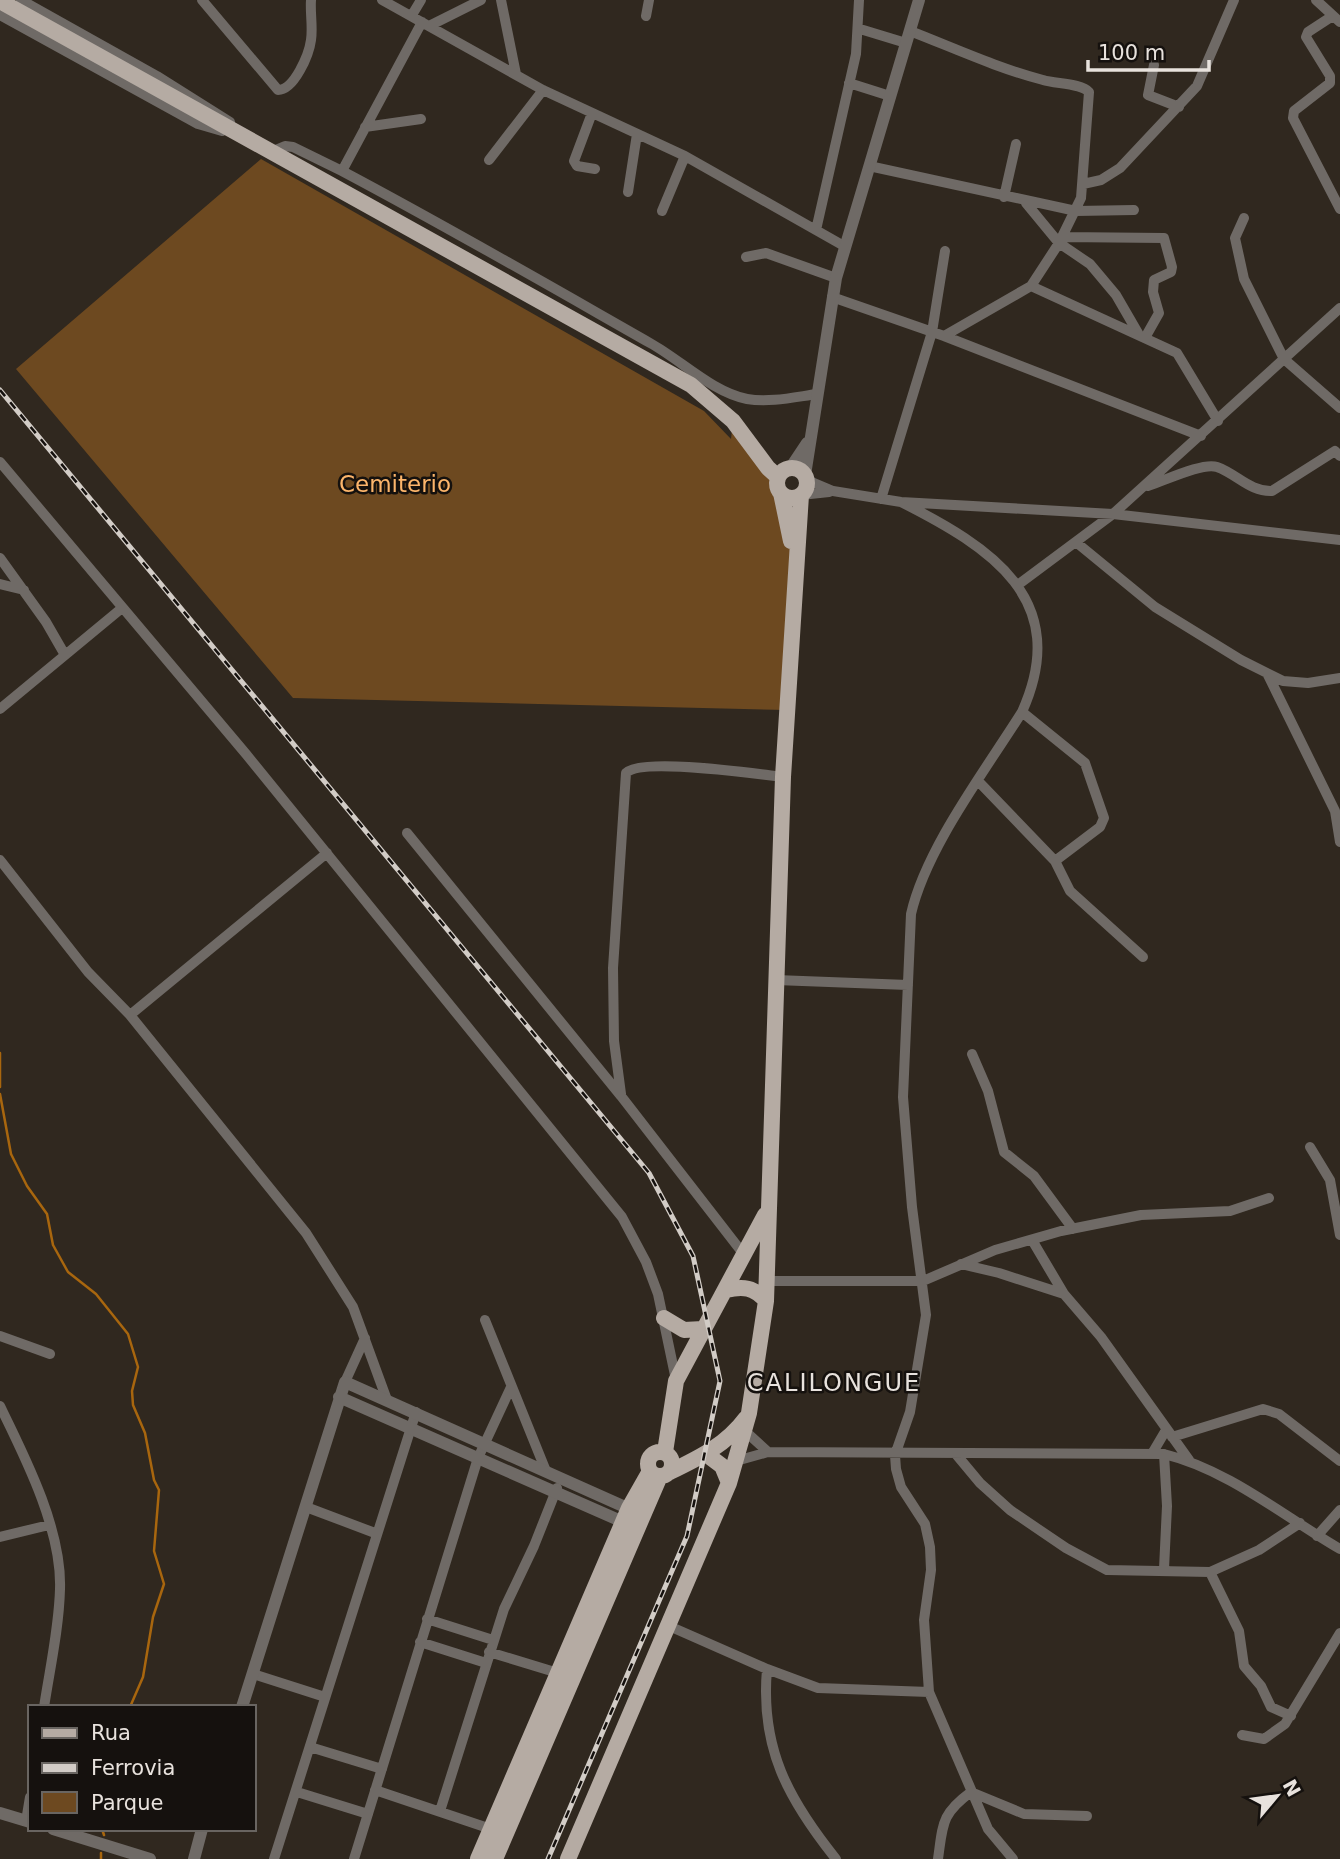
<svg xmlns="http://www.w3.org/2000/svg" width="1340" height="1859" font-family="'DejaVu Sans',sans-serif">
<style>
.green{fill:#6d4920}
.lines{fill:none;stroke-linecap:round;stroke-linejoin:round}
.stream{stroke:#a8660e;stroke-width:2.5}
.minor{stroke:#6f6a66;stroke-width:10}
.tertiary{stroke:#6f6a66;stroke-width:12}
.primary{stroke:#b5aba3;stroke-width:16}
.rail-casing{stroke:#d2ccc6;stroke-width:5}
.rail{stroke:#15110e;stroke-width:2.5;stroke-dasharray:8;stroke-linecap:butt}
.labels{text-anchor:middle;stroke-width:5;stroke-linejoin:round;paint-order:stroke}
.park-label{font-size:23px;fill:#fcb56b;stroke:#15110e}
.neighbourhood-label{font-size:24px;letter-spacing:2px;fill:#e8e2dd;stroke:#15110e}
</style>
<rect width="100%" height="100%" fill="#30281f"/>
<path class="green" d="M261 159 704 411 731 439 733 421 777 482 791 541 787 710 293 698 16 369Z"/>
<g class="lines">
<path class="stream" d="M0 1053V1087
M0 1094 11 1154 27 1186 47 1214 53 1245 68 1272 96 1294 128 1334 138 1367 132 1391 133 1405 145 1433 154 1480 159 1490 154 1551 164 1584 153 1617 143 1677 130 1707
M102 1829 104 1835
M101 1859V1853"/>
<path class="minor" d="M21 0 157 76 230 122
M202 0 278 90C294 90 309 55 311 40 313 27 310 13 311 0
M382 0 543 90 685 156 844 246
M501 0 516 74
M1316 0 1340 22
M0 15 198 124 222 131
M412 15 421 0
M646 16 649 0
M1331 17 1308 32 1306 37 1330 76V83L1294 111 1293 118 1340 209
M429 26 481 0
M860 29 906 43
M910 31C954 48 997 68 1043 80 1055 84 1081 83 1089 92L1081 198 1059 243 1031 286 944 336
M1154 65 1148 95 1179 107
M849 83 890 96
M592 113 574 161 577 166 595 169
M365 127 421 119
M273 151 285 146 293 147 342 171 422 22
M489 160 543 90
M869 166 1076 211 1134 210
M342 171C446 226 548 285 650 343 681 360 712 392 747 399 769 403 795 397 817 394
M1083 184 1101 180 1120 168 1197 86 1234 0
M628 192 637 134
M1004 197 1016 144
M1026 203 1059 243 1090 264 1116 295 1138 333
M662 211 685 156
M1244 218 1235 238 1244 279 1284 359 1340 408
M816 230 856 54 859 0
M1062 237 1164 238 1172 267 1171 272 1154 280 1153 292 1159 313 1146 336
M746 257 766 253 836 278
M1031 286 1177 353 1218 421
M832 297 944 336 1201 436
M0 462 246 754 622 1217 646 1262 658 1294 676 1380
M807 480 833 491 901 502 1113 514 1340 540
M1148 486C1164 481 1203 462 1217 467 1237 474 1250 492 1272 491L1335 451 1340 456
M801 495 829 492
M881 499 932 332 945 251
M901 502C990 547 1073 599 1022 712 985 771 926 848 911 914L903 1097 912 1207 926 1315 910 1412 895 1455 896 1469 901 1487 925 1524 930 1547 931 1570 924 1620 929 1692 988 1829 1013 1859
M1077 543 1155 607 1241 660 1283 681 1308 683 1340 678
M0 558 46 622 65 655
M0 584 24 590
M1019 584 1113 514 1340 308
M1267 673 1335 811 1340 842
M0 709 122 608
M1022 712 1085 763 1104 818 1100 827 1055 861
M979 782 1055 861 1070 891 1143 957
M407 833 621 1096 745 1256
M0 860 88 972 130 1015 306 1233 353 1307 387 1400
M776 980 908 985
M130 1015 327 853
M972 1054 988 1091 1004 1152 1034 1176 1073 1229
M621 1094 614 1041 613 968 626 773C641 757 757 774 783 777
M1310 1147 1330 1180 1340 1235
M1032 1240 1064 1294 1101 1337 1189 1460
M961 1264 999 1273 1064 1294
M767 1281H923L995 1250 1061 1231 1141 1215 1230 1211 1269 1198
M485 1320 546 1471
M0 1336 50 1354
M345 1382 365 1338
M0 1406C26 1459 62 1530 60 1589 59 1628 50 1668 44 1707
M745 1431 768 1452
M1172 1437 1263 1409 1279 1414 1340 1461
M1153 1452 1166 1430
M955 1453 980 1483 1010 1510 1066 1548 1107 1570 1210 1572 1259 1550 1300 1523
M1164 1454 1167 1506 1164 1569
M736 1461 768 1452 1164 1454C1229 1470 1283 1516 1340 1549
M306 1507 375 1533
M1317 1536 1340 1510
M0 1537 49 1525
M1210 1572 1239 1631 1244 1666 1261 1686 1271 1707 1291 1716
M427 1619 493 1640
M669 1626 767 1669C760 1748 788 1799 836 1859
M420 1642 486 1663
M489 1652 558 1673
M767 1669 818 1688 929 1692
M253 1674 325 1697
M1242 1735 1264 1739 1285 1724 1340 1633
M310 1747 382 1769
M375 1790 491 1829
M297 1792 368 1814
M440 1811 504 1609 534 1546 557 1488
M26 1821 30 1797
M274 1859 416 1412
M354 1859 478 1458 511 1387
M938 1859C943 1824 941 1814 971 1792L1024 1814 1087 1816"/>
<path class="tertiary" d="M791 467 807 443
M805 475 836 278 919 0
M339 1397 630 1525
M242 1707 345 1382 634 1511
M0 1813 30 1822
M53 1829 150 1859
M194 1859 202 1829"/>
<path class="primary" d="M0 1 691 385 733 421 768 468 778 477
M777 483a15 15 0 1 1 30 0a15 15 0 1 1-30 0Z
M781 493 791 541
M726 1290C743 1286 754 1287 766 1301
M664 1318 684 1330 703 1329
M648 1464a12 12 0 1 1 24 0a12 12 0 1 1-24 0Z
M665 1452 676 1381 765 1215
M706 1454 722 1466 729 1483
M670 1472C699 1458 726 1445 746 1418
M478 1859 629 1508 650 1471
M495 1859 660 1476
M568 1859 729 1483 749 1413 766 1301 783 777 801 495"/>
<defs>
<path id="rail" d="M0 390 649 1173 693 1256 720 1381 687 1536 548 1859"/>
</defs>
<use href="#rail" class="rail-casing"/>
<use href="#rail" class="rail"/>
</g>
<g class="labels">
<g class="park-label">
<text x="395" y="492">Cemiterio</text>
</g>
<g class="neighbourhood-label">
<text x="834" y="1391">CALILONGUE</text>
</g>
</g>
<rect x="28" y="1705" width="228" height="126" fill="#15110e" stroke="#696561" stroke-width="2"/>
<rect x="42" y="1728" width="35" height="10" fill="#b5aba3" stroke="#696561" stroke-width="2"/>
<text x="91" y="1740" font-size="21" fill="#e8e2dd">Rua</text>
<rect x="42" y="1763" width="35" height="10" fill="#d2ccc6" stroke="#696561" stroke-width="2"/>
<text x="91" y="1775" font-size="21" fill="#e8e2dd">Ferrovia</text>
<rect x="42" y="1792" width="35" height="21" fill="#6d4920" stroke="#696561" stroke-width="2"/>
<text x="91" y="1810" font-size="21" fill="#e8e2dd">Parque</text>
<g transform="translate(1277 1796) rotate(61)" stroke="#15110e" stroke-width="5" paint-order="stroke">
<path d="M0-5L12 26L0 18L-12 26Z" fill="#e8e2dd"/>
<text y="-10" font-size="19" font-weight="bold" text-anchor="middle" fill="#e8e2dd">N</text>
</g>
<path d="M1088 60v10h121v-10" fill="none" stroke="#e8e2dd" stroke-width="3.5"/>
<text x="1098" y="60" font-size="21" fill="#e8e2dd" stroke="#15110e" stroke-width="5" paint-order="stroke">100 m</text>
</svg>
